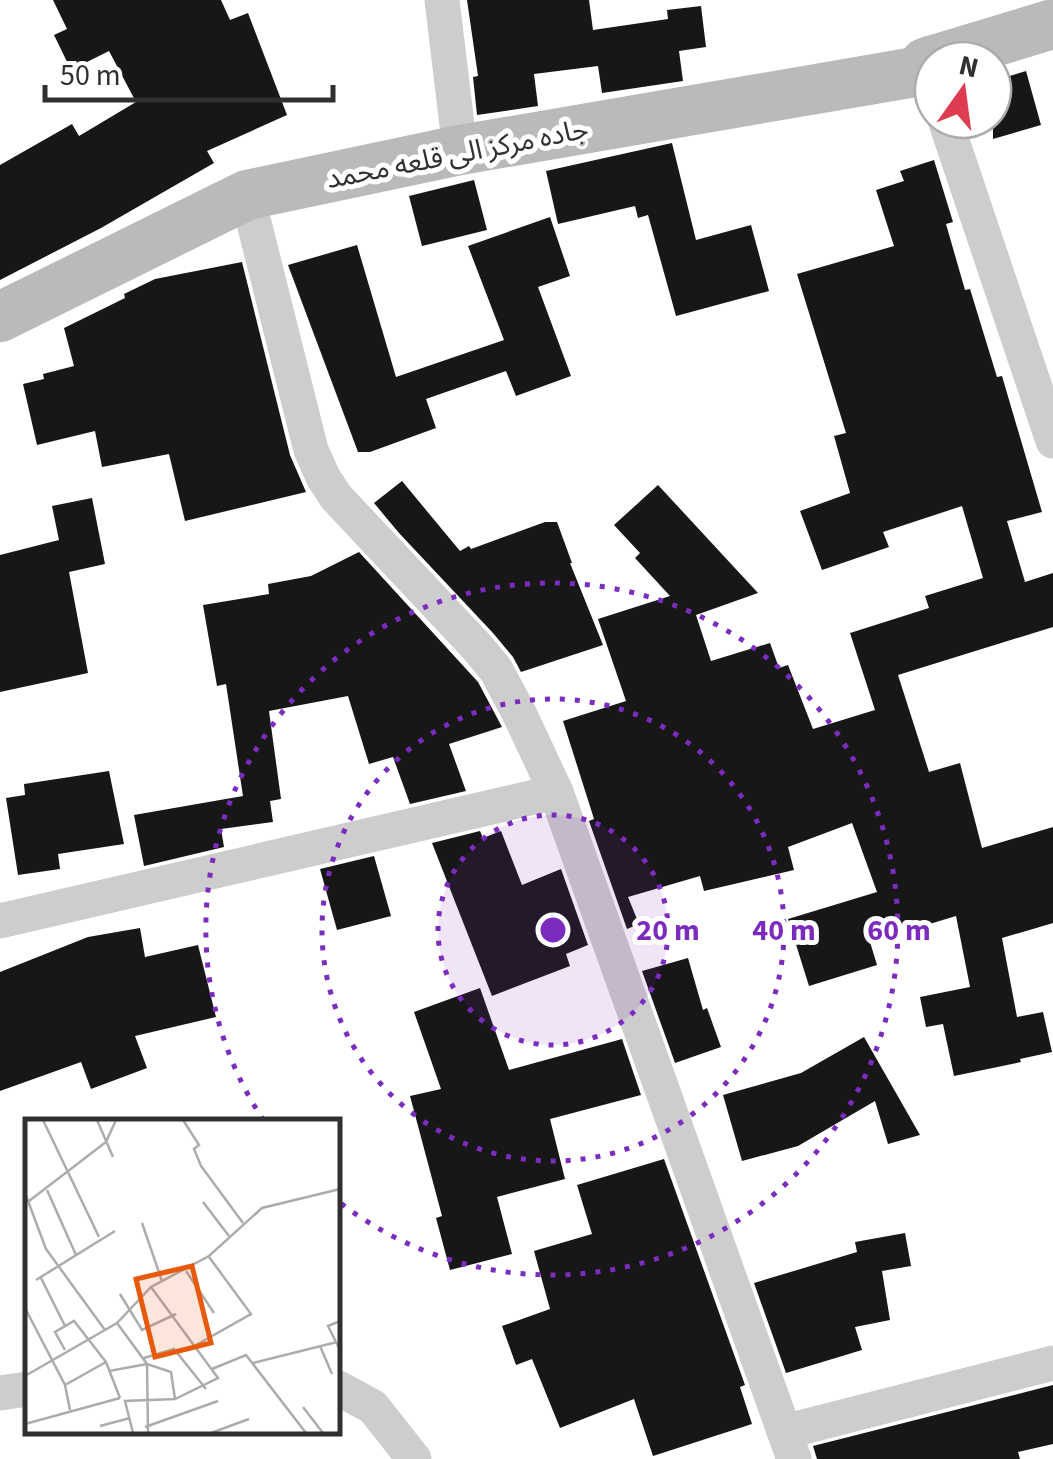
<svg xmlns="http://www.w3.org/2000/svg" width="1053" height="1459" font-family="'Source Sans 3','Noto Sans Arabic',sans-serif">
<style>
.building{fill:#171717}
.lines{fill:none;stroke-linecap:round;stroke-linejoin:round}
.street{stroke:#cdcdcd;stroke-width:35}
.secondary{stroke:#bababa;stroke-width:50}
.ring{fill:none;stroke:#7b2cbf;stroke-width:5;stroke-dasharray:5 10}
.labels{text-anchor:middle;stroke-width:10;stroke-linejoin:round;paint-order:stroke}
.street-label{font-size:28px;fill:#303030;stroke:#fff}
.inset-road{fill:none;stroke:#acacac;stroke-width:2.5}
.view{fill:#e8590c;fill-opacity:0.15;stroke:#e8590c;stroke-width:5}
.inset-edge{fill:none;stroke:#303030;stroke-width:5}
.centre{fill:#7b2cbf;stroke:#fff;stroke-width:5}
.ring-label{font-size:30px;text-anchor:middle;font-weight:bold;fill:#7b2cbf;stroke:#fff;stroke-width:10;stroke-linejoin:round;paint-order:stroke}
</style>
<rect width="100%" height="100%" fill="#fff"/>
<path class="building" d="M53 0H221L230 20 248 13 287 115 207 151 214 163 101 228 0 280V165L72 124 79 136 136 102 109 51 71 70 54 35 67 29Z
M467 0H589L593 30 668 19 667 10 701 6 706 47 679 51 683 81 602 93 598 66 534 74 538 106 477 115 473 77 478 76Z
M1026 71 1041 125 993 139V81Z
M672 143 696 240 751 225 769 291 676 316 648 215 638 218 635 206 558 224 546 171Z
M934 160 953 222 946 224 965 290 970 289 997 377 1002 376 1042 512 1007 521 1025 582 1053 573V627L898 675 929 772 960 763 982 848 1053 827V923L1002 938 1017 1017 1043 1012 1052 1052 1020 1059 1021 1062 954 1076 943 1024 926 1027 920 997 970 987 956 916 870 942 877 965 809 986 788 919 877 892 852 823 788 847 794 870 704 891 700 876 628 897 639 924 627 929 589 821 594 819 563 721 626 701 598 619 670 596 635 558 640 553 614 525 658 485 758 593 696 615 711 661 770 643 779 668 788 665 813 729 875 710 850 633 929 608 925 596 983 578 962 506 883 532 889 547 822 570 800 511 850 493 834 436 846 433 797 274 894 246 876 190 904 181 900 171Z
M474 180 487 230 422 246 409 196Z
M550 217 570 276 538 287 571 376 516 396 506 371 426 399 436 428 370 452H358L288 265 357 245 396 377 504 340 468 246Z
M242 262 290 455 306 492 185 521 169 454 102 467 95 431 37 445 23 384 44 379 43 374 74 366 64 328 125 298 124 294 155 279Z
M402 481 460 551 469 546 471 549 545 522H557L572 563H570L603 645 521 672 513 657 493 633 399 533 374 503Z
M92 498 105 564 69 572 88 673 0 692V555L59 540 52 506Z
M359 552 478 682 502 727 449 744 466 791 410 804 393 757 369 764 348 696 269 711 281 799 270 801 273 822 221 829 224 847 144 866 134 815 243 796 226 684 217 686 203 605 269 594 268 584 311 576Z
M109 771 124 844 58 854 60 869 18 875 6 798 25 795 24 784Z
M480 831 483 838 501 831 522 885 561 869 588 945 566 954 570 966 492 996 432 843Z
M374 856 391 916 337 930 320 869Z
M140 928 145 957 198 945 216 1017 135 1036 147 1068 91 1089 81 1062 0 1091V972L88 937Z
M688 958 703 1010 707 1008 721 1047 675 1063 642 971Z
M480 988 509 1070 622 1039 641 1095 550 1119 565 1179 497 1197 512 1254 450 1270 436 1218 442 1216 410 1096 441 1089 414 1012Z
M864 1037 920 1135 888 1144 875 1101 798 1146 742 1161 723 1095 801 1073Z
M664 1159 745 1385 740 1387 752 1424 653 1456 634 1399 560 1428 532 1359 516 1365 502 1326 550 1309 534 1251 592 1234 577 1185Z
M905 1233 911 1266 882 1271 890 1320 855 1327 862 1350 786 1373 754 1283 857 1252 855 1242Z
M1053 1385V1444L1018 1452 1020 1459H817L813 1446Z"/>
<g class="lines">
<path class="street" d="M442 0 460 150
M945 120 1053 441
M247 195 311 450 323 477 336 497 477 647 496 670 519 713 556 792 794 1459
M0 921 556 792
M338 1388 373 1407 414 1459
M0 1393 28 1389
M784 1432 1053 1363"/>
<path class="secondary" d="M934 60 1053 24
M0 317 247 195 460 150 921 71 925 63 933 60"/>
</g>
<circle cx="553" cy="930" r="115" fill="#7b2cbf" fill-opacity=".12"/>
<g class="ring">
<circle cx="553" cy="930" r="115"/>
<circle cx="553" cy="930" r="231"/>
<path d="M264 1121A346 346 0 1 1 338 1201"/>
</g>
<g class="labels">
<g class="street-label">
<text transform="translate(457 153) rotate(-11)" y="10">جاده مرکز الی قلعه محمد</text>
</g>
</g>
<g transform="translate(25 1119)">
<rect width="315" height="315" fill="#fff"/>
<path class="inset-road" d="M18 1 74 118M72 1 88 38M158 1 174 26 169 30 176 47 218 104M22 71 51 136M0 74 21 130 80 211M4 82 81 23 91 1M178 83 204 117M117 104 137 162M161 152 189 194M16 159 40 207M11 161 90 112M95 175 117 211 151 195M0 189 40 266 45 291M315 202 303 207 315 231M92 204 122 245 123 314M171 226 226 195 184 138M295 227 307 255M40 231 30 213 49 202 81 243 95 279M119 239 149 230 181 270M228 244 312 223M187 250 221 236 281 314M84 252 122 245 146 253 150 280M0 257 92 204 126 168 184 137 237 89 315 70M40 266 81 243M278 288 298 314M0 305 95 279M75 307 105 299M120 308 193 282M108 314 100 282 150 280 193 259 126 168M186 314 224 300"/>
<path class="view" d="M167 147 186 224 130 238 111 160Z"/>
<rect width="315" height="315" class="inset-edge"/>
</g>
<circle cx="553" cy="930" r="15" class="centre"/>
<g class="ring-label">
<text x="668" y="940">20 m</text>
<text x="784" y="940">40 m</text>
<text x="899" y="940">60 m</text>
</g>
<g transform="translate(963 90) rotate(14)"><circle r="48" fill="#ffffff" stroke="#acacac" stroke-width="2.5"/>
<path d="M0-8L18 38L0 25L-18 38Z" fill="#dd3c51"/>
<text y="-15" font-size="28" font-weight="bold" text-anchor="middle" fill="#303030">N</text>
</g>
<path d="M45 85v15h288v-15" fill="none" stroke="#303030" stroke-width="5"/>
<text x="60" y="85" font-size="30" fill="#303030" stroke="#ffffff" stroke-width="8" paint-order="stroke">50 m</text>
</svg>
